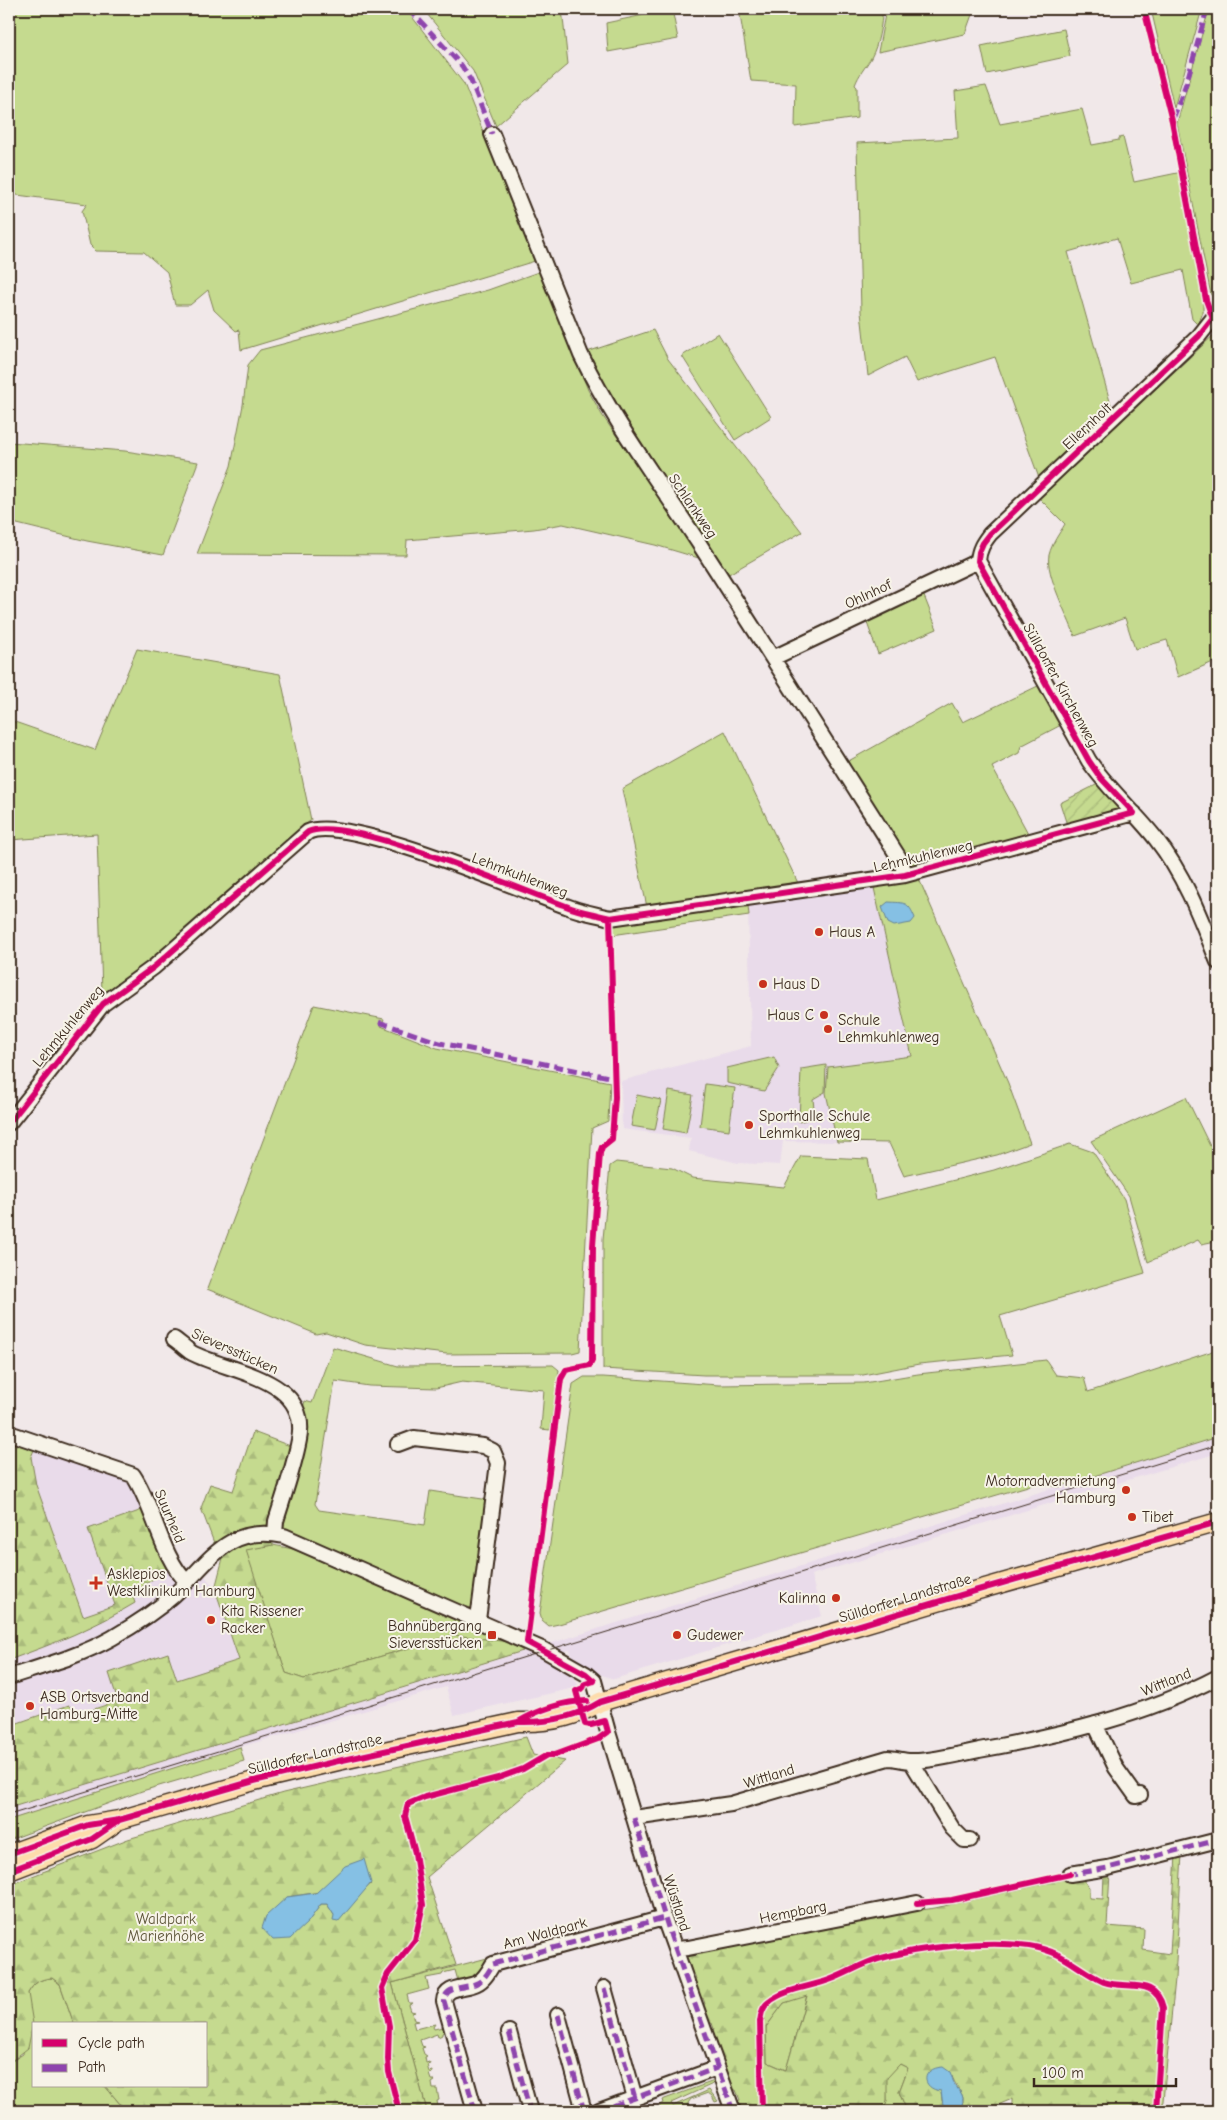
<svg xmlns="http://www.w3.org/2000/svg" width="1227" height="2120" font-family="'Comic Neue',sans-serif">
<style>
.built{fill:#e9dbea}
.green{fill:#c5da8f;stroke:#808256}
.forest{fill:url(#forest-firs);stroke:#808256;fill-rule:evenodd}
.garden{fill:url(#garden-furrows);stroke:#808256}
.water{fill:#85c0e4;stroke:#678495}
.lines{fill:none;stroke-linecap:round;stroke-linejoin:round}
.minor-casing{stroke:#3b2a1e;stroke-width:18}
.major-casing{stroke:#3b2a1e;stroke-width:21}
.minor{stroke:#f7f3e8;stroke-width:14}
.major{stroke:#fddcac;stroke-width:18}
.tram{stroke:#3b2a1e;stroke-width:1}
.quiet{stroke:#8e44ad;stroke-width:5;stroke-dasharray:10 5;stroke-linecap:butt}
.cycleway-casing{stroke:#f7f3e8;stroke-width:9}
.cycleway{stroke:#d6006c;stroke-width:6}
.poi-dot{fill:#c8321e;stroke:#f7f3e8;stroke-width:2}
.labels{text-anchor:middle;stroke-width:4;stroke-linejoin:round;paint-order:stroke}
.street-label{font-size:15px;fill:#3b2a1e;stroke:#f7f3e8}
.poi-label{font-size:15px;fill:#3b2a1e;stroke:#f7f3e8;text-anchor:start}
.park-label{font-size:15px;fill:#5e563a;stroke:#f7f3e8}
</style>
<defs>
<pattern id="forest-firs" width="22" height="20" patternUnits="userSpaceOnUse" patternTransform="scale(1.25)"><rect width="22" height="20" fill="#c5da8f"/><path d="M5 1l3.5 6h-7zM16 11l3.5 6h-7z" fill="#aabb7b"/></pattern>
<pattern id="garden-furrows" width="10" height="10" patternUnits="userSpaceOnUse" patternTransform="scale(1.25)"><rect width="10" height="10" fill="#c5da8f"/><path d="M-1 1l2-2M0 10L10 0M9 11l2-2" fill="none" stroke="#aabb7b"/></pattern>
</defs>
<rect width="100%" height="100%" fill="#f1e8e9"/>
<filter id="ink" filterUnits="userSpaceOnUse"><feTurbulence type="fractalNoise" baseFrequency=".02" numOctaves="2"/><feDisplacementMap in="SourceGraphic" scale="10" xChannelSelector="R" yChannelSelector="G"/><feConvolveMatrix kernelMatrix="1 2 1 2 8 2 1 2 1" color-interpolation-filters="sRGB"/></filter>
<g filter="url(#ink)">
<path class="built" d="M874 888 912 1056 828 1068 826 1093 837 1142 783 1141 780 1165 738 1163 689 1151 691 1138 622 1129 621 1081 751 1046 748 906Z
M1218 1437V1453L811 1575 822 1616 614 1679 596 1673 572 1656 570 1650 538 1657 573 1676 579 1687 454 1715 446 1687 240 1747 9 1820V1808L552 1643Z
M9 1439 131 1474 167 1569 190 1589 205 1576 215 1589 239 1660 177 1681 167 1653 118 1700 79 1714 69 1705 9 1726Z"/>
<path class="green" d="M9 9H406L464 84 535 261 241 350 239 330 236 331 214 310 208 290 190 305H175L167 272 144 252 96 251 90 245 82 211 87 204 9 194Z
M423 9H562L568 64 496 126 473 71Z
M672 9 678 39 608 52 606 23Z
M739 9H883C881 26 879 43 871 58 865 68 859 74 855 85L857 87V118L795 127 796 84 751 81Z
M886 9H974L965 34 878 52Z
M1151 9H1202L1174 108Z
M1209 9H1218V297L1211 295 1177 123Z
M1064 29 1070 56 987 74 981 46Z
M986 86 1000 124 1082 109 1092 145 1119 140V138L1123 137 1134 182 1182 172 1203 303V312L1198 325 1192 319 1183 270 1131 283 1117 238 1068 252 1111 405 1039 478 995 357 917 382 905 357 868 376 861 312 857 143 958 138 955 91Z
M541 271 588 390 602 415 702 559 655 545 563 524 534 529 407 540 406 555 197 554 231 466 243 405 248 365 260 350 488 290Z
M653 330 668 359 802 532 727 575C682 500 629 429 587 352Z
M1218 331V660L1178 677 1167 640 1135 649 1125 618 1075 636C1068 616 1045 574 1049 555 1052 543 1059 534 1065 524L1039 498Z
M718 333 771 417 735 440 682 356Z
M9 442 125 451 198 462 163 555 87 541 9 522Z
M922 591 937 629 878 654 865 617Z
M137 649 280 674 311 820 143 967 102 994 97 834 9 840V720L95 750Z
M1040 685 1061 725 1021 746 1019 753 992 767 1029 835 915 867 907 863 845 763 952 703 963 722Z
M725 731 798 883 647 907 622 789Z
M919 879 1008 1083 1030 1143 997 1155 904 1176 889 1143 837 1142 826 1093 828 1067 912 1056 874 888Z
M748 906 749 915 612 935V925Z
M314 1005 384 1019 381 1026 437 1048 610 1082 608 1121 592 1128 580 1351 572 1353 447 1354 365 1345 326 1332 316 1334 207 1289Z
M774 1057 779 1068 764 1091 727 1083V1068Z
M826 1065 825 1092 813 1099 815 1117 799 1122 801 1069Z
M705 1084 735 1088 729 1130 700 1126Z
M669 1091 693 1095 686 1133 663 1129Z
M637 1095 661 1100 655 1130 631 1126Z
M1186 1097 1210 1146 1218 1141V1238L1216 1241 1201 1244 1198 1240 1148 1262 1129 1196 1091 1141Z
M1070 1144 1093 1152 1124 1199 1145 1273 1000 1316 1012 1355 919 1364 863 1375H704L603 1369V1239L610 1166 616 1162 672 1168 692 1178 784 1187 801 1156 868 1159 876 1200 994 1170Z
M333 1347 398 1366 553 1365 559 1370 550 1430 541 1429 544 1390 462 1382 436 1388 369 1386 335 1381 315 1504 319 1510 425 1525 430 1491 489 1500 475 1609 446 1601 287 1532 281 1523 302 1411 305 1401 312 1403Z
M1218 1347V1437L1059 1487 1038 1483 559 1624 549 1626 542 1620 540 1613 573 1384 584 1377H603L719 1385 864 1383 918 1374 1046 1360 1056 1375 1084 1378 1088 1392 1210 1352Z
M273 1545 293 1549 509 1642 453 1635 304 1679 286 1673 245 1549Z
M240 1747 244 1761 142 1791 9 1840V1820Z
M655 1914 489 1961C482 1971 473 1987 458 1981L455 1970 443 1973 442 1975 426 1978 429 1989 407 1995 409 2003H413L409 2005 411 2011 415 2012 412 2013 414 2020 418 2021 413 2022 415 2029 435 2024 433 2027 434 2029 447 2026 448 2031 442 2033V2035L438 2037 437 2034 420 2040 422 2046 425 2047 422 2048 424 2054 427 2056 425 2057 426 2063 429 2062 430 2064 427 2065 429 2072 432 2071V2073L429 2074 431 2080H434L435 2081 432 2083 433 2089H437L439 2100 437 2101 438 2107 441 2106 442 2108 439 2109V2111H427L392 1983Z
M52 1978 60 1984 74 2024H34V2086H105L126 2111H9V2063L23 2054 28 1993C34 1983 39 1979 52 1978Z
M807 1995 786 2070 767 2062 766 2027 784 2003Z
M900 2064 908 2068 899 2092 907 2111H884L887 2100 886 2078Z
M714 2081 715 2083 671 2103 673 2106 709 2090 718 2101 715 2102 712 2096 708 2093 691 2099 688 2103 691 2111H659L660 2105 663 2103 662 2100Z"/>
<path class="forest" d="M253 1432 293 1447 270 1525C249 1525 232 1533 214 1543L201 1508 210 1484 233 1491Z
M9 1441 34 1450 31 1457 36 1485 83 1616 115 1605 88 1529 145 1509 167 1569 132 1594 135 1603C92 1629 55 1643 9 1660Z
M272 1537 273 1545 246 1550 286 1673 304 1679 453 1635 509 1642 523 1651 9 1808V1726L69 1705 79 1714 118 1701 109 1673 168 1653 177 1680 239 1660 215 1589 225 1550 243 1540Z
M526 1737 533 1755 565 1761 427 1877 456 1965 392 1983 427 2111H126L105 2086H206V2024H74L60 1984 52 1978C39 1979 34 1983 28 1993L33 2024 28 2048 9 2063V1885L128 1839 283 1793ZM371 1884 334 1915 327 1904H321L308 1922 287 1897Z
M1182 1854 1175 1979 1162 2111H1012V2099L998 2105 991 2111H907L899 2092 908 2068 900 2064 887 2078V2100L884 2111H744L743 2108 737 2110 734 2102 740 2100 736 2090 730 2092 708 2031 714 2029 712 2023 706 2025 699 2006 705 2004 703 1998 697 2000 690 1981 696 1979 694 1973 688 1975 680 1953 853 1920 935 1908 1071 1878H1081L1089 1887V1898L1103 1899 1104 1874 1110 1873 1107 1926 1144 1929 1143 1950 1170 1954 1176 1855ZM807 1996 786 2070H785L767 2062 766 2027 784 2003ZM952 2076C956 2090 975 2102 952 2110L942 2101 941 2090H936L927 2083Z"/>
<path class="garden" d="M1098 784 1117 804 1119 808 1117 811 1067 825 1060 803Z"/>
<path class="water" d="M888 902C905 903 908 901 915 918L911 923 894 926 888 923 882 907Z
M364 1859 371 1883 338 1922 333 1921 334 1915 327 1904H321L308 1922 290 1939 273 1940 262 1928 266 1916 287 1897 316 1893 345 1866Z
M943 2067 950 2072C952 2076 953 2082 955 2085 960 2093 965 2094 962 2105L952 2110 943 2105 941 2091C921 2089 920 2068 943 2067Z"/>
<g class="lines">
<defs>
<path id="minor" d="M492 134 581 355C614 423 659 482 700 545 768 650 834 755 901 861L905 875
M978 561 1089 761C1108 789 1135 812 1156 839 1185 876 1201 919 1218 962
M978 561C979 549 983 543 990 534L1199 336 1218 312
M773 658 978 561
M9 1123 103 1004 154 967 308 832C346 814 520 890 566 906 580 912 596 914 610 918L905 875 1134 813
M174 1339C180 1343 186 1349 192 1353 231 1373 311 1378 299 1440 294 1467 284 1495 276 1521L275 1534
M9 1433 133 1475C154 1506 161 1557 187 1582
M398 1444 414 1438 483 1446 493 1451 498 1463 478 1620
M9 1677C43 1666 80 1656 112 1638 133 1626 156 1611 174 1595 210 1561 228 1524 284 1536L544 1650 586 1674 594 1681 608 1732 664 1918 733 2111
M1095 1724 1116 1768 1136 1796 1140 1795
M911 1761 952 1828 964 1840H970
M634 1818 731 1804 888 1758C896 1758 903 1761 911 1761 927 1762 961 1754 979 1750 1061 1735 1144 1716 1218 1677
M1070 1874 1108 1868 1218 1840
M675 1949 688 1948 917 1903
M604 1988 635 2098
M558 2015 584 2111
M509 2032 530 2111
M475 2111 444 2001C445 1985 466 1989 477 1983 484 1980 489 1971 493 1964L664 1918
M599 2111 717 2068"/>
<path id="major" d="M9 1854 88 1825 119 1820 254 1781 338 1761 518 1722C548 1723 574 1718 600 1702L978 1590 1218 1522
M9 1871 92 1839 115 1823"/>
</defs>
<use href="#minor" class="minor-casing"/>
<use href="#major" class="major-casing"/>
<use href="#minor" class="minor"/>
<use href="#major" class="major"/>
<path class="tram" d="M9 1815 1218 1445"/>
<path class="quiet" d="M409 9 462 66 471 81 492 134
M1173 119 1187 81 1207 9
M379 1022 440 1043 614 1078
M634 1818 671 1937 733 2111
M1067 1875 1108 1868 1218 1840
M604 1988 635 2098
M558 2015 584 2111
M509 2032 530 2111
M475 2111 444 2001C445 1985 466 1989 477 1983 484 1980 489 1971 493 1964L664 1918
M599 2111 717 2068"/>
<defs>
<path id="cycleway" d="M1144 9 1172 121 1206 300 1213 319
M9 1123 103 1004 154 967 308 832C346 814 520 890 566 906 580 912 596 914 610 918L905 875 1134 813 1100 777 1089 761 978 561 979 552 983 543 990 534 1199 336 1218 312
M594 1681 586 1674 527 1642 561 1379 566 1370 590 1365 592 1361 593 1246 600 1153 602 1147 612 1139 615 1097 610 918
M518 1722C538 1710 564 1701 587 1701
M9 1854 88 1825 119 1820 254 1781 338 1761 518 1722C548 1723 574 1718 600 1702L978 1590 1218 1522
M9 1871 92 1839 117 1822
M917 1903 952 1900 1070 1874
M399 2111 389 2072 388 2059 389 2026 382 1988 388 1974 415 1940 423 1905 415 1853 405 1816 408 1804 425 1797 498 1778 523 1769 547 1755H555L598 1739 608 1732 605 1721 591 1725 585 1724 576 1691 583 1688 585 1684 594 1681
M762 2111 760 2022C761 2015 762 2007 769 2002 785 1989 810 1987 829 1980 846 1974 861 1964 878 1959 919 1947 987 1940 1029 1946 1066 1952 1074 1968 1104 1982 1126 1990 1156 1976 1163 2008L1156 2111"/>
</defs>
<use href="#cycleway" class="cycleway-casing"/>
<use href="#cycleway" class="cycleway"/>
</g>
</g>
<g class="poi-dot">
<circle cx="819" cy="932" r="5"/>
<circle cx="763" cy="984" r="5"/>
<circle cx="824" cy="1015" r="5"/>
<circle cx="828" cy="1029" r="5"/>
<circle cx="749" cy="1125" r="5"/>
<circle cx="1126" cy="1490" r="5"/>
<circle cx="1132" cy="1517" r="5"/>
<path d="M93.5 1575.5h5v5h5v5h-5v5h-5v-5h-5v-5h5z"/>
<circle cx="836" cy="1598" r="5"/>
<circle cx="211" cy="1620" r="5"/>
<rect x="487" y="1630" width="10" height="10" rx="2.5"/>
<circle cx="677" cy="1635" r="5"/>
<circle cx="30" cy="1706" r="5"/>
</g>
<g class="labels">
<g class="street-label">
<text transform="translate(1087 426) rotate(-43)" y="5">Ellernholt</text>
<text transform="translate(693 506) rotate(56)" y="5">Schlankweg</text>
<text transform="translate(868 594) rotate(-25)" y="5">Ohlnhof</text>
<text transform="translate(1061 685) rotate(61)" y="5">Sülldorfer Kirchenweg</text>
<text transform="translate(923 856) rotate(-13)" y="5">Lehmkuhlenweg</text>
<text transform="translate(520 875) rotate(21)" y="5">Lehmkuhlenweg</text>
<text transform="translate(68 1026) rotate(-50)" y="5">Lehmkuhlenweg</text>
<text transform="translate(235 1351) rotate(24)" y="5">Sieversstücken</text>
<text transform="translate(170 1516) rotate(67)" y="5">Suurheid</text>
<text transform="translate(905 1598) rotate(-17)" y="5">Sülldorfer Landstraße</text>
<text transform="translate(1166 1682) rotate(-22)" y="5">Wittland</text>
<text transform="translate(315 1754) rotate(-13)" y="5">Sülldorfer Landstraße</text>
<text transform="translate(769 1776) rotate(-17)" y="5">Wittland</text>
<text transform="translate(677 1903) rotate(72)" y="5">Wüstland</text>
<text transform="translate(793 1912) rotate(-11)" y="5">Hempbarg</text>
<text transform="translate(545 1933) rotate(-15)" y="5">Am Waldpark</text>
</g>
<g class="poi-label">
<text x="829" y="937">Haus A</text>
<text x="773" y="989">Haus D</text>
<text x="814" y="1020" text-anchor="end">Haus C</text>
<text x="838" y="1025">Schule<tspan x="838" dy="17">Lehmkuhlenweg</tspan></text>
<text x="759" y="1121">Sporthalle Schule<tspan x="759" dy="17">Lehmkuhlenweg</tspan></text>
<text x="1116" y="1486" text-anchor="end">Motorradvermietung<tspan x="1116" dy="17">Hamburg</tspan></text>
<text x="1142" y="1522">Tibet</text>
<text x="107" y="1579">Asklepios<tspan x="107" dy="17">Westklinikum Hamburg</tspan></text>
<text x="826" y="1603" text-anchor="end">Kalinna</text>
<text x="221" y="1616">Kita Rissener<tspan x="221" dy="17">Racker</tspan></text>
<text x="482" y="1631" text-anchor="end">Bahnübergang<tspan x="482" dy="17">Sieversstücken</tspan></text>
<text x="687" y="1640">Gudewer</text>
<text x="40" y="1702">ASB Ortsverband<tspan x="40" dy="17">Hamburg-Mitte</tspan></text>
</g>
<g class="park-label">
<text x="166" y="1924">Waldpark<tspan x="166" dy="17">Marienhöhe</tspan></text>
</g>
</g>
<rect width="1227" height="2120" fill="none" stroke="#f7f3e8" stroke-width="30"/>
<rect x="15" y="15" width="1197" height="2090" fill="none" stroke="#3b2a1e" stroke-width="2" filter="url(#ink)"/>
<rect x="32" y="2022" width="175" height="65" fill="#f7f3e8" stroke="#aca397"/>
<rect x="42" y="2039" width="25" height="8" fill="#d6006c" stroke="#aca397"/>
<text x="78" y="2048" font-size="15" fill="#3b2a1e">Cycle path</text>
<rect x="42" y="2064" width="25" height="8" fill="#8e44ad" stroke="#aca397"/>
<text x="78" y="2072" font-size="15" fill="#3b2a1e">Path</text>
<path d="M1034 2078v8h142v-8" fill="none" stroke="#3b2a1e" stroke-width="2.5"/>
<text x="1042" y="2078" font-size="15" fill="#3b2a1e" stroke="#f7f3e8" stroke-width="4" paint-order="stroke">100 m</text>
</svg>
